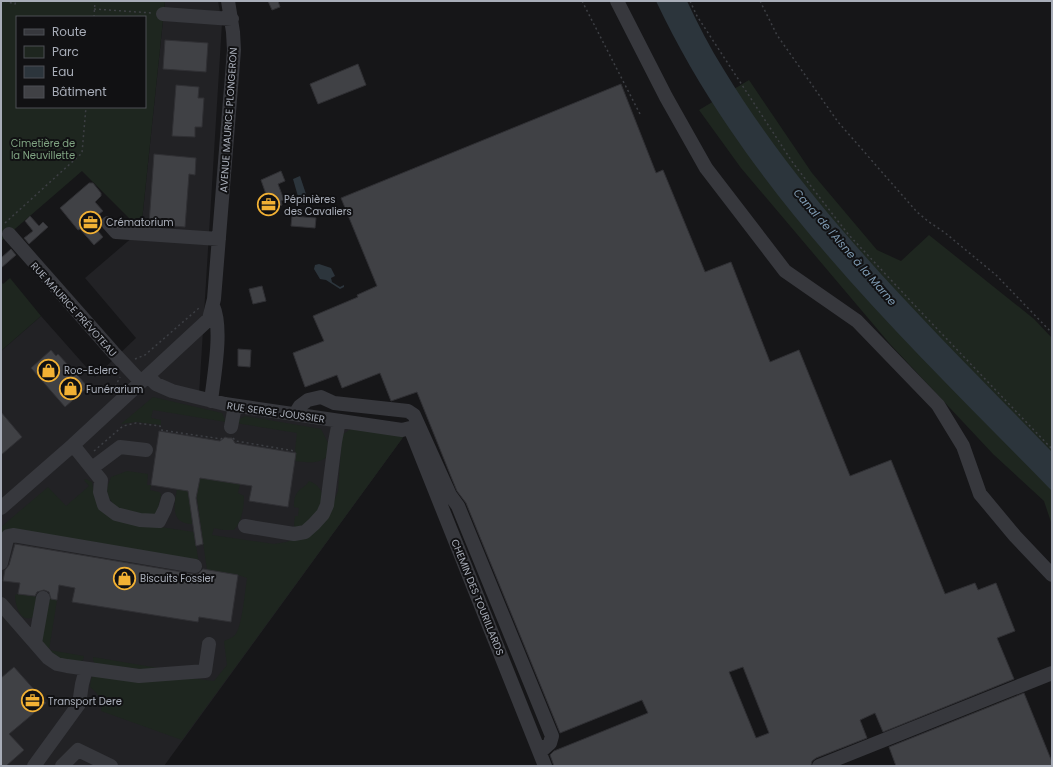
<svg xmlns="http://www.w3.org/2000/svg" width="1053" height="767" font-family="Poppins,sans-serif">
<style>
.built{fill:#222225}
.green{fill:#1e261f;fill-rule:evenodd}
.water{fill:#2c353c}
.building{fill:#404145;stroke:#303034;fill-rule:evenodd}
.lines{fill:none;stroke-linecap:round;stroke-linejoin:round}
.path{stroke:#3d3f44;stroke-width:1.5;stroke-dasharray:2 3;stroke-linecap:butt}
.minor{stroke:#37383d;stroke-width:14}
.labels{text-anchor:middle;stroke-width:4;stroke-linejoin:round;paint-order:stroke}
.street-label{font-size:10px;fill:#a8adb8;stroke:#111113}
.park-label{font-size:10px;fill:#7fa381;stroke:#111113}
.poi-label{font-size:10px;fill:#a8adb8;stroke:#111113;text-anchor:start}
.water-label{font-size:11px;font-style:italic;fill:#7f9bb3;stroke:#111113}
</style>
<rect width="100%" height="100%" fill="#161618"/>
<path class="built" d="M165 1H218L222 23 199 395 404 436 164 766H1V351L41 316 95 377 136 338 85 278 141 230Z"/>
<path class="green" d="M1 1H165L141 230 82 171 1 241ZM17 17H145V107H17Z
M749 80 812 173 877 250 901 261 929 235 1034 319 1052 338V525L1044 501 993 454 890 344 741 168 699 110Z
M10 278 41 316 1 351V282L3 284Z
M153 397 222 413 226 422 153 410 151 418 161 420V425L136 422 121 424Z
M245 416 321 429 329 445 328 456C318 465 307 462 295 461L296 453 295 450 297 433 236 423 238 420Z
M355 426 404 436 182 740 101 711C103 700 98 693 90 687L91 679 93 676 183 677 214 681 227 665 224 641C228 639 232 638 235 635 242 628 245 590 247 578L238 575 207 570 196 492H197L200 478 240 484 238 493 244 496C244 507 242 521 234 530H223L214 528 212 535 274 544 286 542 300 537 334 501 338 491 342 435Z
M127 471 148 474 147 485H151L150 490 159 492 161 494 160 500 156 515 148 518 116 508 109 498 107 491 108 485 111 477Z
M86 479 92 482 97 506 101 511 140 524 194 532 199 564 22 532 1 548V527L48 487 66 506 89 486 84 480Z
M309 481C319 485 322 490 324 501L312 522 295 528 294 525 295 516H298L299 508 294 507C294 503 294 497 297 493 300 488 306 487 309 481Z
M177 489 188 491 193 524C170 524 174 505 177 489Z
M18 594 38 597 33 617C20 624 15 604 15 595Z
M48 598 57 600 49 650 84 656 83 660 80 662 57 659 42 642Z
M93 657 164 669 160 671 95 664 93 660Z"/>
<path class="water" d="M656 1H687C698 24 710 48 724 70 812 214 935 331 1052 452V491C939 375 820 262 729 128 701 87 677 45 656 1Z
M300 176 307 197 299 200 293 179Z
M319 264 331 268 335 276 331 278 332 282 340 287 344 285V287L340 289 326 280 320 279 314 269 315 265Z"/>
<path class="building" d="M268 1H278L280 7 272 10Z
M165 40 208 43 206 72 163 69Z
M358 64 366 85 318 104 310 84Z
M621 84 656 173 663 170 705 272 731 262 770 362 799 350 850 476 891 460 945 594 975 583 978 590 996 583 1015 631 997 638 1014 679 883 732 875 713 860 720 867 738 816 758 812 761 811 766H554L550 755 554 751 648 713 642 700 560 733 466 503 457 491 452 479 417 392 391 401 380 373 342 388 337 375 305 387 293 353 324 341 313 316 358 297 357 295 377 286 341 198ZM743 667 769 733 756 738 729 672Z
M176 85 199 87 198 98H204L202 127H195V137L172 136Z
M154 154 196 158 195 175 189 174 185 227 149 224Z
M281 171 285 181 278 184 284 200 281 201 282 205 269 210 264 199 267 197 261 180Z
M89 183H93L101 193V196L95 202 103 211 99 214 101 216 97 220 101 227 97 230 103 237 94 245 80 229 78 230 60 208Z
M30 216 39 226 43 222 48 227 29 244 24 238 33 231 25 221Z
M292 216 316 218 315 228 291 226Z
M11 249 16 255 1 268V258Z
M262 286 266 301 253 304 249 289Z
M238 349 251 350 250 367 238 366Z
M51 350 56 356 58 354 88 387 65 407 31 368Z
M1 412 22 437 1 455Z
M159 431 220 441 225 437 228 438H232L235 443 296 453 288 507 249 501 252 486 200 478 196 498 203 544 196 546 188 491 151 485Z
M15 544 194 574H198L203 569 238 575 231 622 199 617 198 622 72 602 75 588 59 585 57 600 51 599 49 592 44 590 37 592 35 596 18 594 20 583 3 581 5 570 9 565Z
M14 667 46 703 9 734 24 750 6 766H1V678Z
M1024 693 1052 762V766H896L889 747Z"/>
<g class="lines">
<path class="path" d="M5 1 15 4 16 1
M582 1 641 116
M690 1 697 16 793 163 848 234 921 312 1052 449
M760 1 777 35 838 122 917 212 929 222 944 232 996 275 1052 333
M94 9 152 13
M94 17 95 1
M5 223 82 153 86 107
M135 359 145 355 199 308
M113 391 120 377
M233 438 236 441 295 451
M94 451 123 426 136 423 160 426 161 430 215 438 221 439 224 437"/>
<path class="minor" d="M617 1 666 97 706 168 785 271 857 321 938 405 963 446 980 494 1015 536 1052 575
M163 14 232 19
M108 223 116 232 219 239
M9 234 113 352 141 382
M148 376 156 384 172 391 225 404 402 430 410 428 545 766
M211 401C214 375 223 328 213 306
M295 414 300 406 308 400 321 397 334 403 408 411 414 415 450 495
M231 427 235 406
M73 445 101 480 100 492 104 505 116 514 140 520 159 521 165 509 168 499
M92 468 120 447 146 450
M439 499 450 495 458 506 552 736 550 743 540 752
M1 508 73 445 209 319 214 299 234 50 233 32 228 1
M245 526 294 534 305 532 314 524 323 514 327 505 335 442 339 421
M1 563 7 539 8 536 13 535 195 566
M1 604 48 658 57 664 67 666 139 676 205 671 209 644
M35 643 43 598
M34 766 79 704 82 684 86 669
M62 766 78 750 111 766
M819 766 1052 673"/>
</g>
<defs>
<symbol id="office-ring" viewBox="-11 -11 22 22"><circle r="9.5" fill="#111113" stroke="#f2b134" stroke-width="1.5"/><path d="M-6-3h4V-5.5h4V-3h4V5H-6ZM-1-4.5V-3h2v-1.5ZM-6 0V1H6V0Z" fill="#f2b134"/></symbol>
<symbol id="shop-ring" viewBox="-11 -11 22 22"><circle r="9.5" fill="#111113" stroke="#f2b134" stroke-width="1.5"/><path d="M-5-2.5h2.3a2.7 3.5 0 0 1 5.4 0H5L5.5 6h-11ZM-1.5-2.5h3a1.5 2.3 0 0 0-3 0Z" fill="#f2b134"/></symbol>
</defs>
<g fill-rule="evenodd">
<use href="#office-ring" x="256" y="192" width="25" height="25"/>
<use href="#office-ring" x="78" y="210" width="25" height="25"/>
<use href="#shop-ring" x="36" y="358" width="25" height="25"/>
<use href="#shop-ring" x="58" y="376" width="25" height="25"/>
<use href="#shop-ring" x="112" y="566" width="25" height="25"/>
<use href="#office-ring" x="20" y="688" width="25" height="25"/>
</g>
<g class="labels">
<g class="street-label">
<text transform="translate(228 120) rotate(-86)" y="4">AVENUE MAURICE PLONGERON</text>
<text transform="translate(74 309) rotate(48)" y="4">RUE MAURICE PRÉVOTEAU</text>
<text transform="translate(276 412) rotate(8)" y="4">RUE SERGE JOUSSIER</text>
<text transform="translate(478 597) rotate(68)" y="4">CHEMIN DES TOURILLARDS</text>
</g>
<g class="park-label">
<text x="43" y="147">Cimetière de<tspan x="43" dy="12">la Neuvillette</tspan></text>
</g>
<g class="poi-label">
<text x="284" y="203">Pépinières<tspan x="284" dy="12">des Cavaliers</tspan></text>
<text x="106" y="226">Crématorium</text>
<text x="64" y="374">Roc-Eclerc</text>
<text x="86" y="393">Funérarium</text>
<text x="140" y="582">Biscuits Fossier</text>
<text x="48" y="705">Transport Dere</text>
</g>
<g class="water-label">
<text transform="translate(845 247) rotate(49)" y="4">Canal de l'Aisne à la Marne</text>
</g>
</g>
<rect width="1053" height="767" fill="none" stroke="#a8adb8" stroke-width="4"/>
<rect x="16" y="16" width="130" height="92" fill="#111113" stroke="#4d4f55"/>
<rect x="24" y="29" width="20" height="6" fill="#37383d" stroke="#4d4f55"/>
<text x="52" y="36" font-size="12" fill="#a8adb8">Route</text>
<rect x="24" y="46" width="20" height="12" fill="#1e261f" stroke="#4d4f55"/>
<text x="52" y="56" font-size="12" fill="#a8adb8">Parc</text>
<rect x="24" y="66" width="20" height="12" fill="#2c353c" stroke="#4d4f55"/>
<text x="52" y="76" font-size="12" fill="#a8adb8">Eau</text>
<rect x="24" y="86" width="20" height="12" fill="#404145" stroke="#4d4f55"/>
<text x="52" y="96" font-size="12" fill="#a8adb8">Bâtiment</text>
</svg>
